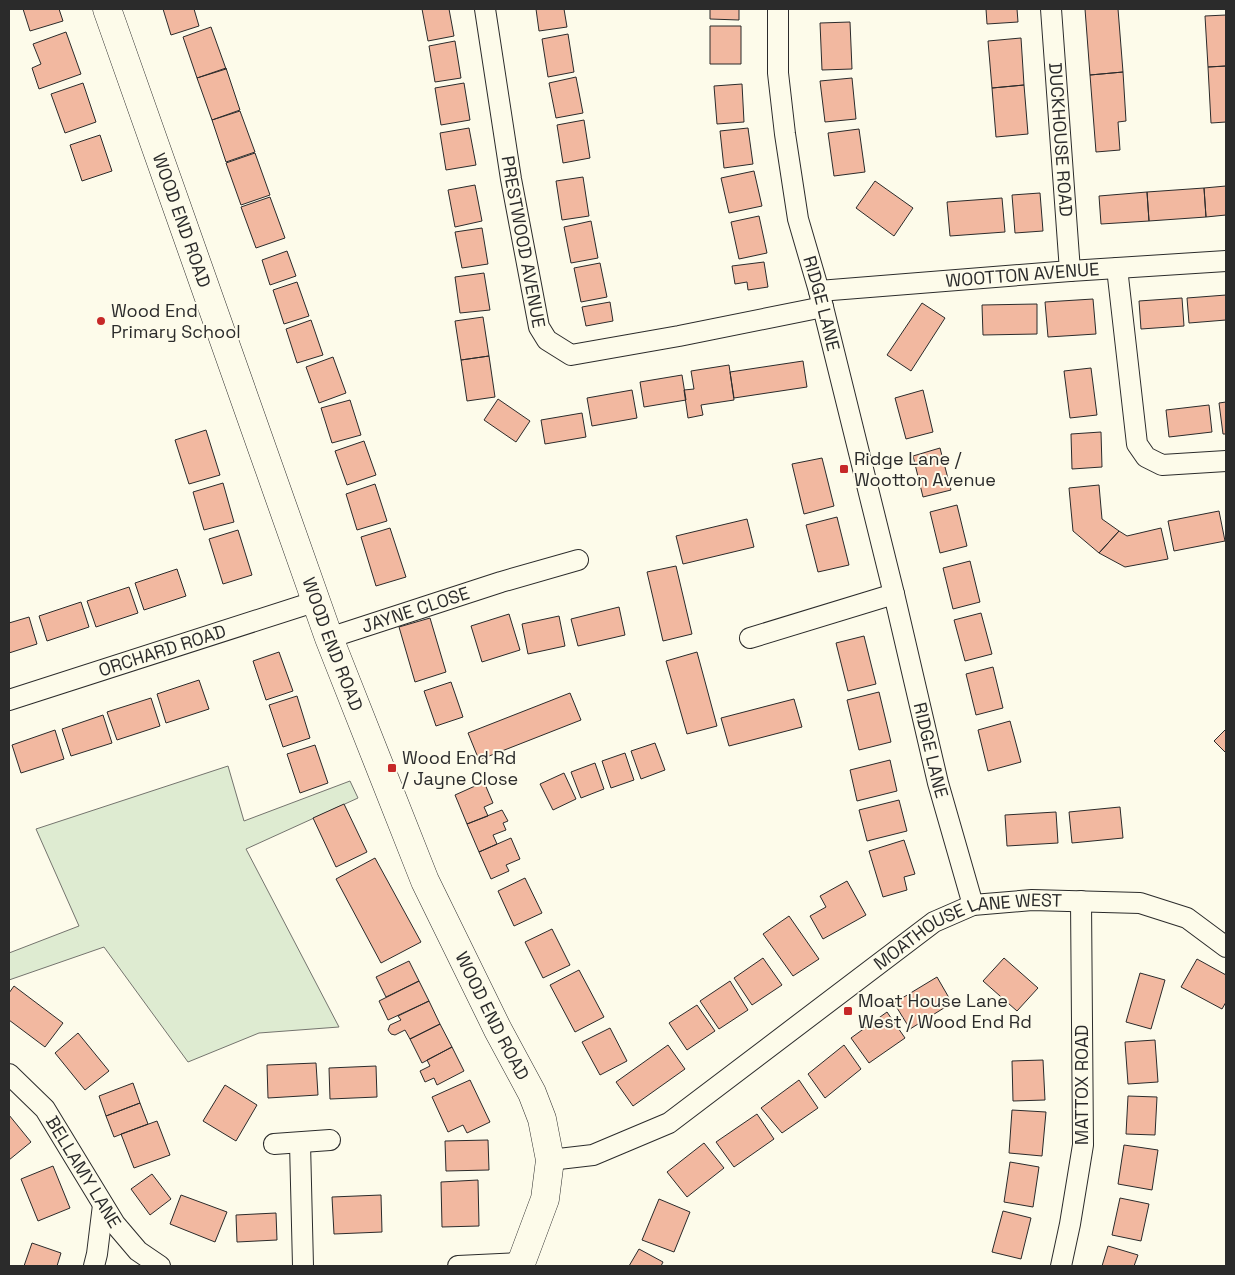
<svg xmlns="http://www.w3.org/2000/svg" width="1235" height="1275" font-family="'Space Grotesk',sans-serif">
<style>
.green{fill:#deebd1;stroke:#74746e}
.building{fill:#f2b8a0;stroke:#2b2b2b}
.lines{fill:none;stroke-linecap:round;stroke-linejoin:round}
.street-casing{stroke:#2b2b2b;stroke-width:22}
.secondary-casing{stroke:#2b2b2b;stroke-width:29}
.street{stroke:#fdfbea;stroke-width:20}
.secondary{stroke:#fdfbea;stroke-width:28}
.poi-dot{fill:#c62828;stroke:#fdfbea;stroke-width:2}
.labels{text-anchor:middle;stroke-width:4;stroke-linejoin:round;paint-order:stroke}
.street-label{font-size:18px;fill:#2b2b2b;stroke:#fdfbea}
.poi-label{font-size:18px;fill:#2b2b2b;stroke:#fdfbea;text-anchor:start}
</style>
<rect width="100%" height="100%" fill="#fdfbea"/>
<path class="green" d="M228 766 244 821 350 781 358 798 246 849 339 1027 259 1033 188 1062 104 947 9 980V953L79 926 36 829Z"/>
<path class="building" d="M23 9H59L63 21 30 31Z
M163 9H194L199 26 171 35Z
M422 9H449L454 36 428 41Z
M536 9H564L567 27 539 31Z
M710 9H739V20L710 19Z
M986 9H1017L1018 22 987 24Z
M1085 9H1118L1123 72 1090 75Z
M1226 15V66L1208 67 1205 16Z
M850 22 852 69 822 70 820 23Z
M710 26H741V64H710Z
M211 27 226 69 197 78 183 37Z
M66 32 81 74 39 89 32 68 41 64 33 44Z
M568 34 574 72 548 77 542 39Z
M1021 38 1024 85 992 88 988 41Z
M455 41 461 78 435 82 429 46Z
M1226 66V122L1211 123 1208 67Z
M226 68 240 110 212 120 197 78Z
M1123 72 1126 121 1118 122 1120 150 1096 152 1090 75Z
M576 77 583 113 556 118 549 83Z
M852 78 856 119 825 122 820 81Z
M83 83 96 122 65 133 51 94Z
M464 83 470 120 441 125 435 88Z
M742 84 744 122 717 124 714 86Z
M1024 85 1028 134 996 137 992 88Z
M240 111 255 152 226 162 212 120Z
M584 120 590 158 563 163 557 125Z
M469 128 476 165 446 170 440 133Z
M748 128 753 164 724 168 720 131Z
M859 129 865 172 834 176 828 133Z
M100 135 112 171 82 181 70 145Z
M255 153 270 195 241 205 226 163Z
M754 171 762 206 729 213 721 178Z
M583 177 589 216 562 220 556 181Z
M875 181 913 208 894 236 856 208Z
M475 185 482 221 455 227 448 190Z
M1226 186V215L1206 217 1204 188Z
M1204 188 1206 217 1149 221 1147 192Z
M1147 192 1149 221 1101 224 1099 196Z
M1040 193 1043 231 1015 233 1012 195Z
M270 197 285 238 256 248 241 207Z
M1002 198 1005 232 950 236 947 202Z
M759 216 767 253 739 259 731 222Z
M591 221 598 258 571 263 564 227Z
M482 228 488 264 462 268 455 232Z
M287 251 296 276 270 285 262 260Z
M764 262 768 287 748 290 747 282 735 284 732 266Z
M600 263 607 297 581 302 574 268Z
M484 273 490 310 460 313 455 277Z
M297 282 309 316 284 324 273 290Z
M1226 295V320L1189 323 1187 298Z
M1182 298 1184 326 1141 329 1139 301Z
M1093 299 1096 334 1048 337 1045 302Z
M610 302 613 321 586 326 582 307Z
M922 303 945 318 911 371 887 355Z
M1037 304V334L983 335 982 305Z
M483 317 489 356 461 360 455 321Z
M311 320 323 355 297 363 286 329Z
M489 356 495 397 467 401 461 360Z
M333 357 346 393 319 403 306 367Z
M803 361 807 387 734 398 730 372Z
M729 365 734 400 701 405 703 415 688 418 684 390 694 389 691 371Z
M1091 368 1097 415 1070 418 1064 371Z
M682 375 686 400 644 407 640 382Z
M632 390 637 418 592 426 587 398Z
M923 390 933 432 906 439 895 398Z
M498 399 530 421 516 442 484 420Z
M350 400 361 435 332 443 321 408Z
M1226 402V434H1223L1219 403Z
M1209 405 1212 432 1169 437 1166 410Z
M582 413 586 437 545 444 541 420Z
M206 430 220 475 189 484 175 440Z
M1101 432 1102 467 1072 469 1071 434Z
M364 441 376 475 347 485 335 451Z
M940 448 951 490 923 497 913 456Z
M822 458 834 506 804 514 792 464Z
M223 483 234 522 204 530 193 492Z
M375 484 387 521 357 530 346 494Z
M1099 485 1102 519 1119 531 1099 553 1073 531 1069 488Z
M957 505 967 546 940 553 930 512Z
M1219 511 1225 541 1174 551 1168 521Z
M837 517 849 565 818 572 806 525Z
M747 519 754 547 683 564 676 536Z
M390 528 406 577 376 586 361 537Z
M1161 528 1168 559 1125 567 1099 553 1119 531 1127 536Z
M238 530 252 575 223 584 209 539Z
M970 561 980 602 953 609 943 568Z
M676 566 692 634 663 641 647 572Z
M177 569 186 596 144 610 135 583Z
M129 587 138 613 96 627 87 601Z
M81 602 89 627 47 641 39 616Z
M619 607 625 635 578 646 571 619Z
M981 613 992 654 965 661 954 620Z
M509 614 520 650 482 662 471 626Z
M559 616 565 646 528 654 522 624Z
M29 617 37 644 9 653V623Z
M430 618 446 672 415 682 399 627Z
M864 636 876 684 848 691 836 643Z
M279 652 293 691 266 700 253 661Z
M697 652 717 726 687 734 666 661Z
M993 667 1003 708 976 715 966 674Z
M199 680 209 709 166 723 157 694Z
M451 682 463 717 436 726 424 691Z
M879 692 891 742 859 750 847 700Z
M570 693 581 720 479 760 468 733Z
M297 696 310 738 283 747 269 705Z
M151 698 160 726 117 740 107 712Z
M794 699 802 727 729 746 721 718Z
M103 715 112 743 71 756 62 729Z
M1010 721 1021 762 988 771 978 730Z
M1226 729V753L1214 741Z
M55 730 64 759 21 773 12 745Z
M655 743 665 770 641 779 631 751Z
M315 745 328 783 300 793 287 754Z
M625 753 634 780 611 788 602 761Z
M890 760 897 791 857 801 850 770Z
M595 763 604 789 581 798 571 772Z
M564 773 576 799 553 810 540 784Z
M484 782 493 803 484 807 488 816 467 824 455 795Z
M899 800 907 831 867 841 859 810Z
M344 804 367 852 336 867 313 818Z
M1120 807 1123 838 1072 843 1069 812Z
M502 810 508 821 503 823 506 830 493 835 497 844 479 852 467 824Z
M1056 812 1058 843 1007 846 1005 815Z
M511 838 520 859 506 865 509 871 491 879 479 852Z
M904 840 915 874 904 877 907 890 883 897 869 851Z
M375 858 421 942 381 963 336 879Z
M525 878 542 913 514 926 498 891Z
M847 881 866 915 823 939 810 916 826 907 820 896Z
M789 916 819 959 793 976 763 934Z
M552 929 570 965 543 978 525 942Z
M763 958 782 985 752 1005 734 978Z
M1004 958 1038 988 1017 1011 983 981Z
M1197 959 1226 975V1002L1222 1009 1181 987Z
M409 961 419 981 386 997 376 977Z
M579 970 604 1017 575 1032 550 985Z
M1140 973 1165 980 1151 1029 1126 1022Z
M937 977 952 1003 910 1029 894 1003Z
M419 981 429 1001 388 1020 379 1001Z
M730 981 748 1010 719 1029 700 1001Z
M14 986 63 1023 45 1047 9 1020V993Z
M429 1001 440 1024 410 1039 405 1030 395 1035 391 1034 388 1030 390 1025 401 1020 398 1016Z
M697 1005 715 1031 687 1050 669 1023Z
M887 1012 905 1038 869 1063 851 1038Z
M440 1024 452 1047 422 1063 410 1039Z
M610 1028 627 1061 600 1075 582 1042Z
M78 1033 109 1071 85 1090 55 1053Z
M1155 1040 1158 1082 1128 1084 1125 1042Z
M668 1045 685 1069 633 1106 616 1082Z
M844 1045 861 1069 825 1098 808 1074Z
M452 1047 464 1071 437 1085 434 1078 425 1082 420 1071 430 1066 427 1060Z
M1043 1060 1045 1100 1013 1101 1012 1061Z
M316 1063 318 1095 268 1098 267 1065Z
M376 1066 377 1097 330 1099 329 1068Z
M470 1080 490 1122 467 1133 463 1125 448 1132 432 1097Z
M799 1080 818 1108 782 1133 761 1108Z
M133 1083 140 1103 106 1116 99 1096Z
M225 1085 257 1105 236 1141 203 1121Z
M1128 1096 1157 1097 1155 1135 1126 1134Z
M140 1103 148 1124 114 1137 106 1116Z
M1012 1110 1046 1112 1042 1156 1009 1153Z
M757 1114 774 1139 734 1167 716 1142Z
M9 1115 31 1142 9 1160Z
M157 1121 170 1155 134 1168 121 1134Z
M488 1140 489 1170 446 1171 445 1141Z
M704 1143 724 1168 687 1197 667 1172Z
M1124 1145 1158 1150 1152 1190 1118 1184Z
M1010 1162 1039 1167 1033 1207 1004 1202Z
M53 1166 70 1208 38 1221 21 1179Z
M152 1174 171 1199 150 1215 131 1189Z
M478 1180 479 1226 442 1227 441 1182Z
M181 1195 227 1212 215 1242 170 1224Z
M381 1195 382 1232 334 1234 332 1197Z
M1120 1198 1149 1204 1141 1241 1112 1235Z
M659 1199 690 1212 674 1252 642 1240Z
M1003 1211 1031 1218 1021 1259 992 1252Z
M276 1213 277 1240 237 1242 236 1215Z
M32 1243 61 1253 57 1266H24Z
M1108 1246 1138 1255 1134 1266H1102Z
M639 1249 663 1262 661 1266H629Z"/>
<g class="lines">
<defs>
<g id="street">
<path id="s1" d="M485 9 511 179 539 327 547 340 571 355 679 336 823 307"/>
<path id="s2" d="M778 9V73L785 134 798 219 819 291 894 594 938 783 973 905"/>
<path id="s3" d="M1051 9 1070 271"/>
<path d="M1117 268 1137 444 1146 457 1162 465 1226 461"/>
<path id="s4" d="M819 291 1070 271 1226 261"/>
<path id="s5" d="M329 638 501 582 578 560"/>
<path d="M750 638 894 594"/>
<path id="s6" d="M9 700 317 601"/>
<path id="s7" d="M9 1074 45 1109 115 1224 138 1251 160 1266"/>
<path d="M300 1143 303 1266"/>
<path d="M274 1144 330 1140"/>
<path id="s8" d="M550 1160 593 1155 669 1123 934 922 973 905 1032 900 1140 903 1187 918 1226 947"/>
<path d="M94 1266 97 1254 103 1205"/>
<path d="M458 1266 520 1263"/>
<path d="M1061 1266 1070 1224 1083 1145 1081 901"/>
</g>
<g id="secondary">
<path id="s9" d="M107 9 329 638 425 881 498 1030 532 1093 542 1119 550 1160 545 1199 520 1266"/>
</g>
</defs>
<use href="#street" class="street-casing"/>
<use href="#secondary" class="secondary-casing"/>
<use href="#street" class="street"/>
<use href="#secondary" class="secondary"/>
</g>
<g class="poi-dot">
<circle cx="101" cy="321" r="5"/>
<rect x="839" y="464" width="10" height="10" rx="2.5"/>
<rect x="387" y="763" width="10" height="10" rx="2.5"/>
<rect x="843" y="1006" width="10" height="10" rx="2.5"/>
</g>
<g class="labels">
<g class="street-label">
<text dy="6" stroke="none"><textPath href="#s3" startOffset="131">DUCKHOUSE ROAD</textPath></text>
<text dy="6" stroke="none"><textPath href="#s9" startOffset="224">WOOD END ROAD</textPath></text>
<text dy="6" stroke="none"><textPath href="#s1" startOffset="236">PRESTWOOD AVENUE</textPath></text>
<text dy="6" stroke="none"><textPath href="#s4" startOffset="204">WOOTTON AVENUE</textPath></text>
<text dy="6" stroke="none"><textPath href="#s2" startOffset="299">RIDGE LANE</textPath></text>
<text dy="6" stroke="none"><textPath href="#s5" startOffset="91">JAYNE CLOSE</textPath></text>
<text dy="6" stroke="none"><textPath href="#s9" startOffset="674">WOOD END ROAD</textPath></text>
<text dy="6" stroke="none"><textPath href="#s6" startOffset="161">ORCHARD ROAD</textPath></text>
<text dy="6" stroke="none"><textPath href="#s2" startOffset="759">RIDGE LANE</textPath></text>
<text dy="6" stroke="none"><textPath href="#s8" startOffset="488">MOATHOUSE LANE WEST</textPath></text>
<text dy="6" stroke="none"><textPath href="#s9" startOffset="1079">WOOD END ROAD</textPath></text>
<text transform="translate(1082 1085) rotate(-90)" y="6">MATTOX ROAD</text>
<text dy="6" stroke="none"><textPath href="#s7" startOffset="124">BELLAMY LANE</textPath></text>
</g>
<g class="poi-label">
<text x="111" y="317">Wood End<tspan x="111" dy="21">Primary School</tspan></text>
<text x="854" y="465">Ridge Lane /<tspan x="854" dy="21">Wootton Avenue</tspan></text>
<text x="402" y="764">Wood End Rd<tspan x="402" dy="21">/ Jayne Close</tspan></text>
<text x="858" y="1007">Moat House Lane<tspan x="858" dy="21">West / Wood End Rd</tspan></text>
</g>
</g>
<rect width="1235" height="1275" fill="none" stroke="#2b2b2b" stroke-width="20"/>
</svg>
